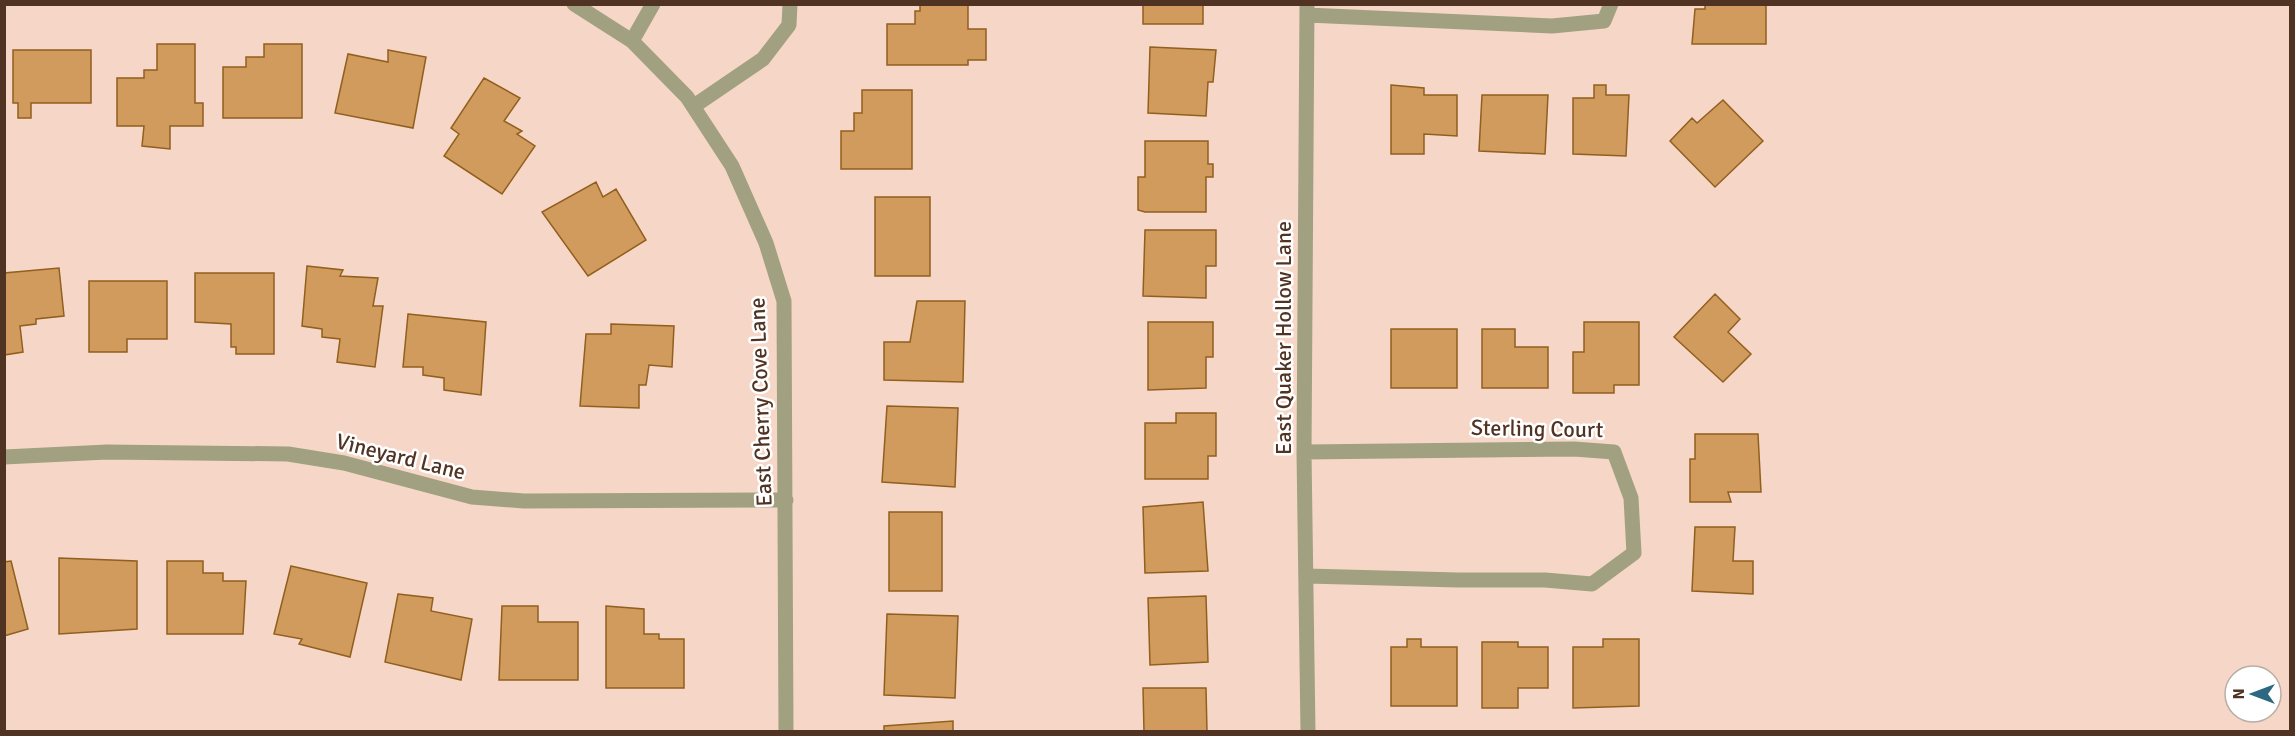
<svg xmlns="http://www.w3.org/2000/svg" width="2295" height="736" font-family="Signika,sans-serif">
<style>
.building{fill:#d09b5d;stroke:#915f1e;stroke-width:1.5}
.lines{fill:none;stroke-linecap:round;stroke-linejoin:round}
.minor{stroke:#a1a181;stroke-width:15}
.labels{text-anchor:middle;stroke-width:5;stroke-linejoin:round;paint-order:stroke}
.street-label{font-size:22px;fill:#513323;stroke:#fff}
</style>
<rect width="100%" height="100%" fill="#f6d7c7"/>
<path class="building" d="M920 4H968V29H986V60H968V65H887V24H915V11H920Z
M1143 4H1203V24H1143Z
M1705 4H1766V44H1692L1695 9H1705Z
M157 44H195V103H203V126H170V149L142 146 144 126H117V78H144V70H157Z
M264 44H302V118H223V67H246V57H264Z
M1150 47 1216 50 1213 82H1208L1206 116 1148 113Z
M13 50H91V103H31V118H18V103H13Z
M388 50 426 57 413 128 335 113 348 54 388 62Z
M484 78 520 98 504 121 522 131 517 134 535 146 502 194 444 156 459 134 451 128Z
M1391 85 1424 88V95H1457V136L1424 134V154H1391Z
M1594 85H1606V95H1629L1626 156 1573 154V98H1594Z
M862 90H912V169H841V131H854V113H862Z
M1482 95H1548L1545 154 1479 151Z
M1723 100 1763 141 1715 187 1670 141 1692 118 1697 123Z
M1145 141H1208V164H1213V177H1206V212H1145L1138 210V177H1145Z
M596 182 603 197 616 189 646 240 588 276 542 212Z
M875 197H930V276H875Z
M1145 230H1216V266H1206V298L1143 296Z
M307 266 343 270 340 276 378 278 373 306H383L375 367 337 362 340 339 322 337V329L302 326Z
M59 268 64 316 36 319V324L20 326 23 352 4 355V273Z
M195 273H274V354H236V347H231V324L195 322Z
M89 281H167V339H127V352H89Z
M1715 294 1740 319 1728 332 1751 354 1723 382 1674 337Z
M917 301H965L963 382 884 380V342H910Z
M408 314 486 322 481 395 444 390V378L423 375V367H403Z
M1148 322H1213V357H1206V388L1148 390Z
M1584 322H1639V385H1614V393H1573V352H1584Z
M611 324 674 326 672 367 649 365 646 385H639V408L580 406 586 334H611Z
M1391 329H1457V388H1391Z
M1482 329H1515V347H1548V388H1482Z
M887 406 958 408 955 487 882 482Z
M1176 413H1216V456H1208V479H1145V423H1176Z
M1695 434H1758L1761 492H1728L1731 502H1690V459H1695Z
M1203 502 1208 571 1145 573 1143 507Z
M889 512H942V591H889Z
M1695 527H1735L1733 561H1753V594L1692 591Z
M59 558 137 561V629L59 634Z
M11 561 28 629 4 636V562Z
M167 561H203V573H223V581H246L243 634H167Z
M291 566 367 583 350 657 299 644 302 639 274 634Z
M398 594 433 598 431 611 472 619 461 680 385 662Z
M1206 596 1208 662 1150 665 1148 598Z
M502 606H538V622H578V680H499Z
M606 606 644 609V634H659V639H684V688H606Z
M887 614 958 616 955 698 884 695Z
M1407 639H1421V647H1457V706H1391V647H1407Z
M1603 639H1639V706L1573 708V647H1603Z
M1482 642H1518V647H1548V688H1518V708H1482Z
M1143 688H1206L1207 732H1144Z
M953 721V732H884V726Z"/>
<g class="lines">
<path class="minor" d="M574 4 632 41 687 97 732 166 766 243 784 301 786 732
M1307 4 1304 452 1308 732
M1307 15 1552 26 1604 21 1611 4
M632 41 653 4
M694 106 763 59 789 25 790 4
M1304 452 1574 449 1614 452 1631 498 1634 553 1592 584 1545 580H1458L1307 576
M4 457 107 452 288 454 344 463 472 497 524 501 786 500"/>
</g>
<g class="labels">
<g class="street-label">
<text transform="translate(1283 338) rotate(-90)" y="8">East Quaker Hollow Lane</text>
<text transform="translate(760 402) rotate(-92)" y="8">East Cherry Cove Lane</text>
<text transform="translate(1537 428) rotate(1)" y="8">Sterling Court</text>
<text transform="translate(401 456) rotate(14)" y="8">Vineyard Lane</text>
</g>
</g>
<rect width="2295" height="736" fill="none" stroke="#513323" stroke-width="12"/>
<g transform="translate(2253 694) rotate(270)"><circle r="28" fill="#ffffff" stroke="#b9ada7" stroke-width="1.5"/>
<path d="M0-4.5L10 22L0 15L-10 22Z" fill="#2d6780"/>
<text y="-9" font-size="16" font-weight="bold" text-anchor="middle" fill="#513323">N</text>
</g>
</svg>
